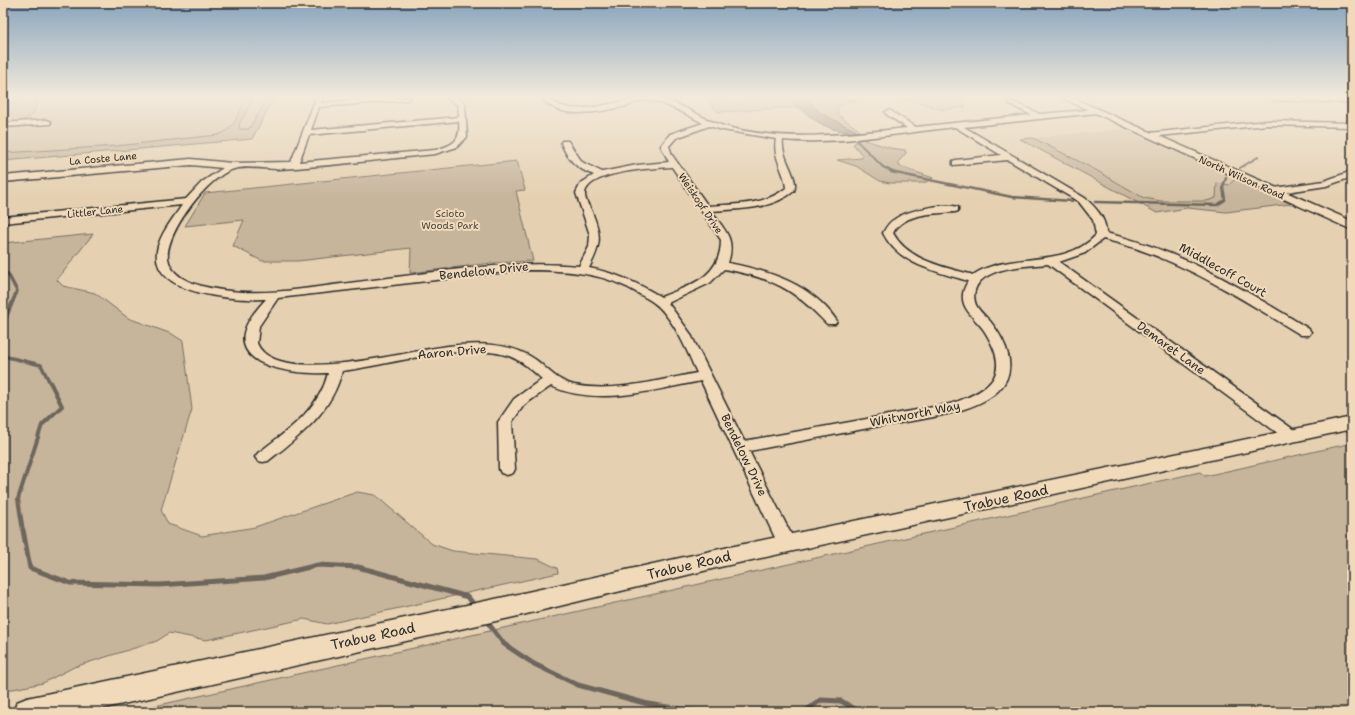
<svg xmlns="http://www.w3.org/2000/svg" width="1355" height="715" font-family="'Shantell Sans',sans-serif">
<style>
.built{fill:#d5c2a6}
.green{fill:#c6b49b;stroke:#787063}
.water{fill:#9b8e7c;stroke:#6e665c}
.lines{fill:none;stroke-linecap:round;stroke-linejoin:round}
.stream-far4{stroke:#6e665c;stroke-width:2}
.stream-far3{stroke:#6e665c;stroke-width:2.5}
.stream-far2{stroke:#6e665c;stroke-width:3.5}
.stream-far1{stroke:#6e665c;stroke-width:4}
.stream{stroke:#6e665c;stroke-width:5}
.minor-casing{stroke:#2b2b2b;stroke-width:3}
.major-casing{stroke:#2b2b2b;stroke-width:3}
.minor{fill:#f1daba;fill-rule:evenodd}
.major{fill:#f1daba;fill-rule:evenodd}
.labels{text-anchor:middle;stroke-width:4;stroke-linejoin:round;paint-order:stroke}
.far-street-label{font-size:10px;fill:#2b2b2b;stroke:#f1daba}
.far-park-label{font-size:10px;fill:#4a4641;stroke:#f1daba}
.street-label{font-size:12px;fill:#2b2b2b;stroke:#f1daba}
.near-street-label{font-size:14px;fill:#2b2b2b;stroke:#f1daba}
</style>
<rect width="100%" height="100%" fill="#e5d0b1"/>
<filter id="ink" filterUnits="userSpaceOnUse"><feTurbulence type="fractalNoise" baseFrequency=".025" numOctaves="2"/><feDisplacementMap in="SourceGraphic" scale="8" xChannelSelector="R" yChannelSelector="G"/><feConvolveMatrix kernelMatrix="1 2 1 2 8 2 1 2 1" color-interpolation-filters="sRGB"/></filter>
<g filter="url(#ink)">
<path class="built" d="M37 98H274L252 139 3 161V126L33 113 35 111Z
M1125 129 1235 179 1216 198 1207 201H1161L1144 198 1094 169 1033 138Z"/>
<path class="green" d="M3 98H37C36 102 36 107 35 111 30 121 12 123 3 124Z
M246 98H254L239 124 240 129H249L268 98H274L252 139 3 161V153L116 146 218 135C235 130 239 112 246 98Z
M705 98H781L801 107 718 112Z
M805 98H864L846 102 837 108 838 115 859 130 858 132 822 114Z
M892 98H961L960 99 966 107 942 110 920 102Z
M1033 138 1094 169 1144 198 1161 201H1207L1216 198 1217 183 1229 185 1235 179 1291 204 1226 212 1187 208 1157 213 1020 139Z
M862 139 890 148 905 150 906 153 899 161V166L933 178 924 183H890L880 181 856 166 837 160 861 158 863 156 853 144Z
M517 161 525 190 516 191 533 261 492 263 410 273 411 248 298 261H262L233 246 244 220 185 226 205 193Z
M93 234 57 280 63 286 95 293 128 318 172 334 183 341 192 409 161 510 168 524 202 536 255 527 357 492 375 495 432 544 453 551 538 559 557 568 558 573 327 624 304 619 206 640 169 633 157 641 74 667 43 683 3 691V243Z
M1352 443V712H128L1200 472 1205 476Z"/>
<path class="water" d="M782 98H805L822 114 858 132C839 133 822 127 808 115 799 107 793 102 782 98Z"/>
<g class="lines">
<path class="stream-far4" d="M846 130 883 167 895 173
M1240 168 1258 157"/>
<path class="stream-far3" d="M891 172 1012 197 1072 201
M1095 202 1217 205 1225 200 1223 187 1226 178"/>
<path class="stream-far2" d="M3 272 8 274 17 291 3 325
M3 356 41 365 50 383"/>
<path class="stream-far1" d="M23 531 18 499 42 425 62 406 50 382"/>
<path class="stream" d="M23 530 30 568 70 583 159 585 264 578 318 565 358 567 468 597 475 606
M485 619 504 644 534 664 578 685 648 704 700 712
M804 712 821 700 841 701 860 712"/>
<defs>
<path id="minor" d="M316 98H322L321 103 381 98H411L408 100 319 107 311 130 459 117 458 105 447 98H458L465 104 467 137 457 147 435 154C383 159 331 166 279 169 266 169 245 165 234 169 209 175 165 233 168 258 171 281 203 287 222 290 262 296 302 289 341 284 420 275 500 259 579 266L589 247 590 235 576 193 581 183 594 175C577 169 568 160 561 143L562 141H568L582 162 602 172 637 165 669 162 661 146 670 134 703 123C690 116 659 99 646 100 640 100 632 104 626 106 601 112 559 121 542 98H549C574 123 623 95 654 98 679 100 700 119 724 126 783 143 847 134 907 128L886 114 885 112 889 110 916 127 1031 115 1009 104 1008 103 1011 101 1040 114 1099 109V113H1096L964 127 1085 198C1096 208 1106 218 1106 233 1183 251 1243 289 1309 329L1311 332 1309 335H1301C1237 296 1176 256 1103 239L1085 253 1059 262 1297 432 1299 436 1297 440 1292 441 1287 440 1048 264C1029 266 1006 266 989 275 977 281 971 292 976 305 979 311 985 316 990 321 1006 341 1020 370 998 391 973 415 908 421 874 427 833 435 791 443 749 451L796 544 793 549 787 551 781 549 778 544 701 381C654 390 596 407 551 386L524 405 512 422 515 469 513 473 507 475 501 473 499 469 498 422 514 399 542 379C532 370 522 361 509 356 466 341 388 365 342 371 332 412 300 436 268 461L263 462 258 461 255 457 258 453C287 431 319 410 328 373 304 374 237 371 244 333 247 320 257 309 266 299 237 300 151 296 157 251 159 235 173 219 182 205L3 223V217L186 199 202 182 223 168 191 165 3 182V176L191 159 232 163 291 162ZM459 121C461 142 453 145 435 150L299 162 309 135ZM709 126 723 130 776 139C772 157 785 171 786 188 764 206 734 204 708 206L672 155 669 146 676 138ZM955 127 1001 155 956 160 953 161V165L1008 160 1079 202 1093 220 1096 235C1064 270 1010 250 973 275 945 267 908 261 893 233 904 212 935 214 955 212L958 211V207C944 203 907 210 895 219 889 222 886 227 883 233 899 265 936 271 968 281 964 288 961 295 964 304 967 313 977 321 983 329 1012 373 994 389 950 404L744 441 690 333 668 303 710 283 724 269C772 278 793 288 827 324H835L837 321C812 284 769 271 728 263 736 238 725 231 711 211 740 209 771 210 794 191 800 178 780 157 783 140 836 145 902 133 955 127ZM672 167 721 240C721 277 691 285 661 297 638 283 616 273 589 268 601 245 602 236 592 212 590 207 585 201 585 195 585 171 655 168 672 167ZM523 270C565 270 605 272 641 295 650 300 659 305 665 314 679 331 688 353 697 373 658 380 614 393 574 385 557 381 549 370 536 360 512 342 477 343 448 346 412 350 274 388 257 343L259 326 278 298Z
M1271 98 1352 99V103L1274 100Z
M47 120 51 122 50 124 3 127V123Z
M1267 121 1352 123V127L1267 125 1149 137 1145 135 1149 133Z
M1352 171V177L1326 186 1274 194 1269 191 1274 188 1324 181Z"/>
<path id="major" d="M1062 98H1073L1352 221V230Z
M1352 417V429L720 567 514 617 87 712H13L17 702 27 698 514 595 720 549Z"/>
</defs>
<use href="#minor" class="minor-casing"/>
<use href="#major" class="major-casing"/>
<use href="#minor" class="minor"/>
<use href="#major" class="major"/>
</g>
</g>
<linearGradient id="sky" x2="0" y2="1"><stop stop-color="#89a5bd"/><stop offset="0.49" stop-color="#f3eadc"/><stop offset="1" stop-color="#f3eadc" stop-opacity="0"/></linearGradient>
<rect width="1355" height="198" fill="url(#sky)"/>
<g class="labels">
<g class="far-street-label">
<text transform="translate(103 158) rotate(-5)" y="4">La Coste Lane</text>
<text transform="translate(1242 177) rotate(24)" y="4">North Wilson Road</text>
<text transform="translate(701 203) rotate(56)" y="4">Weiskopf Drive</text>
<text transform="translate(95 211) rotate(-6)" y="4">Littler Lane</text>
</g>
<g class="far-park-label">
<text x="450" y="217">Scioto<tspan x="450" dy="12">Woods Park</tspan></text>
</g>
<g class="street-label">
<text transform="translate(1223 270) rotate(29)" y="4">Middlecoff Court</text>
<text transform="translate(484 271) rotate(-6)" y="4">Bendelow Drive</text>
<text transform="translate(1171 348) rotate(36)" y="4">Demaret Lane</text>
<text transform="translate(452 352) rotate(-5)" y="4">Aaron Drive</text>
<text transform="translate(915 414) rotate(-11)" y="4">Whitworth Way</text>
<text transform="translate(744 455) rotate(64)" y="4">Bendelow Drive</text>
</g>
<g class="near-street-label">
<text transform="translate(1006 498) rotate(-12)" y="5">Trabue Road</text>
<text transform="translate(689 565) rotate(-13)" y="5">Trabue Road</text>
<text transform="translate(373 636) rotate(-12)" y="5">Trabue Road</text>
</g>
</g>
<rect width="1355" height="715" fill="none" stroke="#f1daba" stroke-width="16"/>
<rect x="8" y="8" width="1339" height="699" fill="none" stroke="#2b2b2b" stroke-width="1.5" filter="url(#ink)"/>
</svg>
